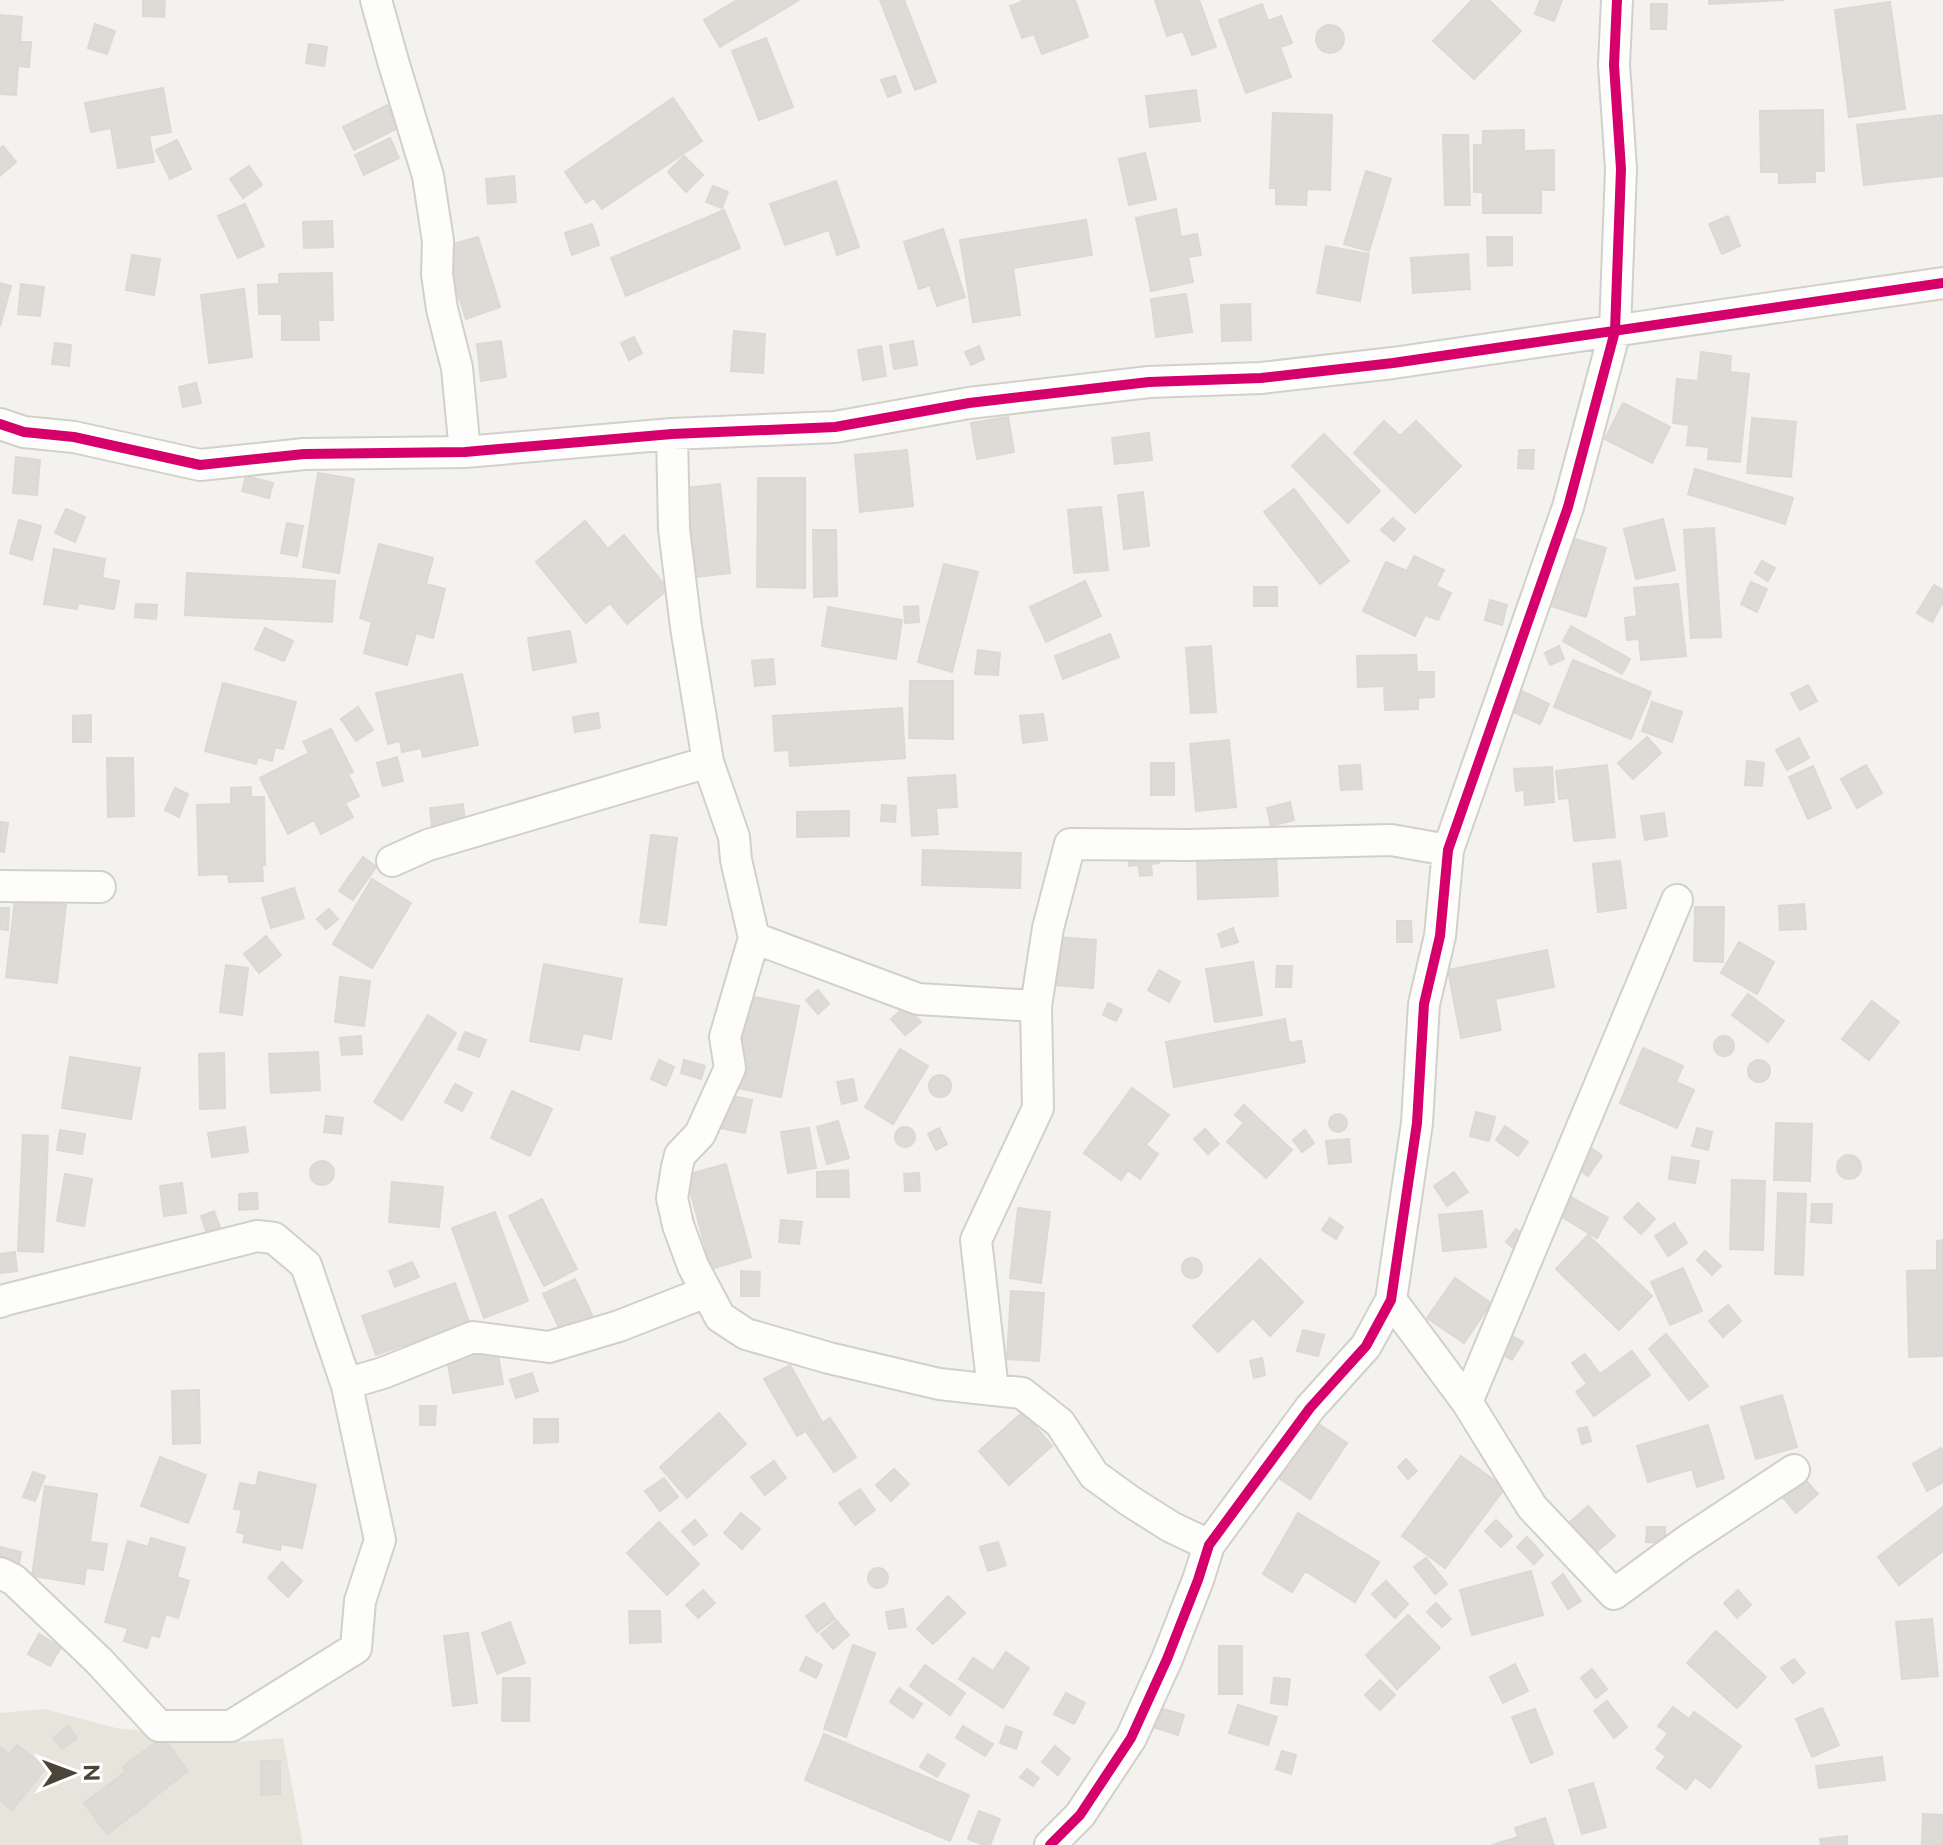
<svg xmlns="http://www.w3.org/2000/svg" width="1943" height="1845" font-family="Raleway,sans-serif">
<style>
.residential{fill:#e7e4dc}
.building{fill:#dedbd6;stroke:#dcd9d4;stroke-width:2}
.lines{fill:none;stroke-linecap:round;stroke-linejoin:round}
.minor-casing{stroke:#d2d0cb;stroke-width:34}
.minor{stroke:#fdfdfc;stroke-width:30}
.cycleway-casing{stroke:#fff;stroke-width:15}
.cycleway{stroke:#d6006c;stroke-width:10}
</style>
<rect width="100%" height="100%" fill="#f4f2ee"/>
<path class="residential" d="M45 1709 116 1728 239 1742 283 1738 303 1845H0V1713Z"/>
<path class="building" d="M143 0H165L164 17 143 16Z
M737 0H799L720 47 704 20Z
M880 0H904L936 82 915 90Z
M1021 0H1075L1088 37 1042 54 1034 34 1022 38 1010 6 1022 2Z
M1155 0H1199L1216 47 1192 55 1183 31 1167 36Z
M1472 0H1489L1521 31 1474 79 1433 41Z
M1540 0H1562L1554 21 1535 14Z
M1709 0H1784L1709 4Z
M1890 2 1905 109 1849 117 1835 10Z
M1262 4 1268 21 1281 16 1292 43 1280 47 1291 77 1246 93 1219 20Z
M1651 4H1667L1666 29H1651Z
M0 15 22 17 20 42H31L29 67 18 66 16 95 0 94Z
M95 24 115 31 107 54 88 48Z
M1316 39a14 14 0 1 1 28 0a14 14 0 1 1-28 0Z
M766 38 793 107 759 120 732 51Z
M309 44 327 47 324 66 306 63Z
M895 76 901 92 888 97 881 80Z
M163 88 171 132 149 136 154 162 118 168 111 128 91 132 85 103Z
M1196 90 1200 121 1150 127 1146 96Z
M673 98 702 141 602 209 594 198 586 203 565 172Z
M387 105 398 128 354 150 343 127Z
M1823 110 1824 171H1815V182L1779 183V172H1761L1760 111Z
M1273 113 1332 115 1330 190 1307 189 1306 205 1276 204V188H1270Z
M1943 115V176L1864 185 1857 125Z
M1524 130V151L1554 150V190H1541V213H1483V192H1474V145H1483V131Z
M1443 135H1468L1470 205H1445Z
M390 138 399 158 364 175 355 155Z
M177 140 191 169 170 179 156 150Z
M3 146 16 162 0 176V149Z
M1145 153 1156 199 1129 205 1119 159Z
M684 156 703 175 686 192 668 172Z
M249 166 262 185 243 198 230 179Z
M1366 171 1391 179 1369 251 1344 244Z
M514 176 516 202 488 204 486 179Z
M836 181 859 247 837 255 829 230 785 245 770 204Z
M713 186 728 192 722 208 706 202Z
M245 204 264 246 238 258 218 216Z
M1176 209 1181 237 1197 234 1201 255 1188 257 1193 282 1151 291 1136 218Z
M724 210 740 248 626 296 611 258Z
M1728 216 1740 246 1722 254 1709 224Z
M1086 220 1092 255 1013 268 1020 315 973 322 960 240Z
M332 221 333 247 304 248 303 222Z
M592 224 599 245 572 255 565 233Z
M943 229 965 297 937 306 930 285 919 289 904 242Z
M478 237 500 307 466 319 443 247Z
M1487 237H1512V265L1488 266Z
M1326 246 1369 254 1360 301 1317 293Z
M1468 254 1470 289 1413 293 1411 258Z
M132 255 160 259 154 295 126 290Z
M332 273 333 320H318L319 340H282V314H259L258 285 279 284V274Z
M0 283 11 286 0 326Z
M21 284 44 287 40 316 18 314Z
M244 289 252 357 209 363 201 295Z
M1186 294 1192 332 1156 337 1151 299Z
M1250 304 1251 340 1222 341 1221 305Z
M734 331 765 334 763 373 731 371Z
M634 337 642 353 629 360 621 343Z
M501 341 506 377 481 381 477 344Z
M913 341 917 365 894 369 890 345Z
M55 343 71 345 69 366 52 364Z
M881 346 886 376 863 380 858 350Z
M979 346 984 359 971 365 965 352Z
M1701 352 1731 356 1730 372 1749 374 1740 462 1708 459 1709 447 1687 445 1689 425 1673 423 1677 379 1698 381Z
M196 383 201 403 183 407 179 387Z
M1623 403 1670 427 1652 463 1605 439Z
M1008 417 1014 452 977 459 971 423Z
M1752 418 1796 422 1791 477 1747 473Z
M1384 421 1400 436 1416 421 1461 466 1415 513 1354 453Z
M1149 433 1152 460 1115 464 1112 438Z
M1324 434 1380 491 1348 523 1292 466Z
M907 450 913 506 860 512 855 455Z
M1519 450H1534L1533 469 1518 468Z
M16 457 40 460 37 495 13 493Z
M1695 469 1793 498 1785 524 1688 494Z
M318 473 354 479 339 573 303 567Z
M246 476 273 483 269 498 242 491Z
M758 478H805V588L757 587Z
M720 484 730 573 696 577 686 488Z
M1294 489 1349 561 1320 584 1264 512Z
M1143 492 1149 546 1124 549 1118 495Z
M1101 507 1108 570 1074 573 1068 510Z
M66 509 85 517 75 542 55 533Z
M1393 518 1405 529 1394 541 1381 530Z
M1663 519 1675 570 1636 579 1624 529Z
M19 520 41 526 32 560 10 553Z
M585 521 608 549 624 535 668 589 627 624 610 603 586 623 536 562Z
M287 523 303 526 297 556 281 553Z
M1714 528 1721 637 1691 638 1684 530Z
M813 530H836L837 596 814 597Z
M1568 537 1606 548 1586 617 1548 605Z
M379 544 433 558 426 584 445 589 433 638 416 633 407 665 364 653 372 622 360 618Z
M54 549 105 559 102 578 119 581 114 609 78 603 77 609 44 604Z
M1414 556 1444 570 1436 586 1451 593 1438 620 1425 615 1415 636 1363 611 1386 562 1407 571Z
M1762 561 1775 568 1768 581 1755 573Z
M944 564 978 572 952 672 918 662Z
M187 573 335 581 332 622 185 615Z
M1085 581 1101 616 1046 642 1030 607Z
M1751 582 1767 589 1757 612 1741 604Z
M1678 584 1686 656 1641 660 1639 639 1627 640 1625 618 1637 616 1634 588Z
M1934 585 1943 590V602L1932 622 1917 613Z
M1254 587H1277V606H1254Z
M1490 600 1507 605 1502 625 1485 620Z
M136 604 157 605 156 619 135 617Z
M918 606 919 622 905 623 904 607Z
M828 607 902 620 896 659 822 646Z
M1571 626 1630 659 1622 674 1563 641Z
M265 628 293 641 284 661 255 649Z
M570 631 576 662 533 670 528 638Z
M1110 634 1119 657 1063 679 1055 656Z
M1211 646 1216 712 1191 713 1186 648Z
M1559 646 1564 659 1550 665 1545 653Z
M978 650 1000 653 998 675 975 674Z
M1416 655 1417 672H1434V697L1418 698V709L1385 710 1384 686 1358 687 1357 656Z
M773 659 775 684 755 686 752 661Z
M1573 660 1651 692 1631 739 1554 707Z
M462 674 478 745 423 757 421 748 402 752 400 741 388 744 376 693Z
M910 681H953V739L909 738Z
M223 683 296 702 283 749 275 747 272 761 258 757 256 764 205 751Z
M1808 685 1817 701 1800 710 1791 694Z
M1522 691 1549 704 1540 724 1513 712Z
M1652 702 1682 712 1672 742 1642 731Z
M358 707 373 730 356 741 341 719Z
M902 708 905 758 790 766 789 750 775 751 773 716Z
M598 713 600 728 575 732 573 717Z
M1043 714 1047 740 1023 743 1020 716Z
M91 715V742H73V716Z
M331 729 353 772 348 774 359 796 345 803 353 817 321 834 314 820 288 834 260 778 309 753 303 742Z
M1647 737 1661 753 1633 779 1618 763Z
M1799 738 1809 758 1787 770 1776 750Z
M1229 740 1236 807 1196 811 1190 744Z
M397 757 403 781 383 786 377 763Z
M107 758H133L134 816 108 817Z
M1747 761 1764 763 1762 786 1745 785Z
M1151 763H1174V795H1151Z
M1360 765 1362 789 1341 790 1339 766Z
M1607 765 1615 837 1574 841 1569 798 1559 799 1556 771Z
M1866 765 1882 793 1857 808 1841 779Z
M1813 766 1831 808 1808 819 1789 777Z
M1552 767 1554 802 1525 805 1524 790 1516 791 1514 769Z
M955 775 957 807 936 808 938 834 912 836 908 778Z
M251 787V797H264L265 865H262L263 881 229 882 228 874 199 875 197 805 231 804V788Z
M175 788 188 794 179 817 165 810Z
M1290 802 1294 820 1271 826 1267 808Z
M463 804 465 824 432 828 430 808Z
M882 805 896 806 895 822 881 821Z
M849 811V836L797 837V812Z
M1664 813 1667 836 1645 840 1641 816Z
M0 822 8 823 4 852 0 851Z
M651 835 677 838 666 925 640 922Z
M923 850 1021 853 1020 888 922 885Z
M1157 851 1159 863 1151 864 1152 875 1140 876 1138 865 1129 866 1128 854Z
M1276 855 1278 896 1198 899 1197 857Z
M363 857 376 867 353 900 339 891Z
M1620 861 1626 908 1598 912 1593 864Z
M372 879 411 903 372 968 333 944Z
M294 888 304 918 271 928 262 898Z
M15 899 66 905 57 983 6 977Z
M1804 904 1806 929 1780 930 1779 906Z
M1695 907H1724L1723 962 1694 961Z
M0 908H9L8 930 0 929Z
M329 909 338 919 326 929 317 919Z
M1397 921H1411L1412 942H1397Z
M1233 928 1238 942 1222 947 1218 934Z
M266 936 281 955 259 973 244 954Z
M1057 937 1096 940 1093 988 1054 985Z
M1739 942 1774 962 1757 994 1721 973Z
M1547 950 1554 987 1495 999 1501 1030 1461 1038 1448 970Z
M1253 962 1262 1015 1215 1022 1206 969Z
M544 964 622 979 611 1039 583 1033 579 1050 530 1041Z
M226 965 248 968 242 1015 220 1012Z
M1277 966H1292L1291 987H1276Z
M1159 970 1180 982 1169 1002 1148 990Z
M340 977 370 981 364 1026 335 1022Z
M818 990 829 1004 818 1014 806 1000Z
M1748 994 1784 1021 1768 1042 1732 1015Z
M750 996 799 1006 781 1097 732 1087Z
M1872 1001 1899 1022 1869 1060 1842 1039Z
M1108 1003 1122 1010 1116 1021 1103 1015Z
M906 1006 921 1022 905 1035 891 1019Z
M428 1015 456 1033 402 1120 374 1102Z
M1285 1019 1289 1043 1301 1041 1305 1062 1174 1087 1166 1042Z
M465 1032 486 1040 479 1057 458 1049Z
M1714 1046a10 10 0 1 1 20 0a10 10 0 1 1-20 0Z
M361 1036 362 1054 342 1055 340 1038Z
M1643 1048 1683 1066 1676 1082 1694 1090 1677 1128 1620 1103Z
M900 1049 928 1066 893 1124 865 1107Z
M318 1052 320 1090 271 1093 269 1054Z
M224 1053 225 1108 200 1109 199 1054Z
M70 1057 140 1068 131 1119 62 1108Z
M659 1060 674 1067 666 1086 651 1079Z
M684 1060 705 1066 701 1079 681 1073Z
M1748 1071a11 11 0 1 1 22 0a11 11 0 1 1-22 0Z
M929 1086a11 11 0 1 1 22 0a11 11 0 1 1-22 0Z
M853 1079 857 1100 842 1104 837 1082Z
M455 1084 472 1093 462 1111 445 1102Z
M1132 1088 1169 1115 1146 1145 1158 1154 1140 1179 1128 1170 1121 1180 1084 1153Z
M512 1091 552 1109 530 1156 491 1138Z
M727 1095 752 1100 745 1133 720 1128Z
M1244 1105 1292 1150 1266 1178 1227 1142 1244 1123 1235 1115Z
M1476 1112 1495 1117 1489 1141 1470 1136Z
M1329 1123a9 9 0 1 1 18 0a9 9 0 1 1-18 0Z
M326 1116 343 1118 341 1134 324 1132Z
M838 1121 849 1158 827 1164 817 1127Z
M1776 1123 1812 1124 1810 1181 1774 1180Z
M1505 1126 1528 1142 1518 1156 1496 1140Z
M895 1137a10 10 0 1 1 20 0a10 10 0 1 1-20 0Z
M245 1127 248 1152 212 1157 208 1133Z
M809 1128 816 1168 788 1173 781 1132Z
M939 1128 947 1144 936 1150 928 1134Z
M1697 1128 1712 1132 1708 1150 1692 1146Z
M1205 1129 1219 1144 1208 1154 1194 1139Z
M60 1130 85 1134 82 1154 57 1150Z
M1305 1130 1314 1143 1302 1152 1293 1140Z
M23 1135 48 1136 43 1252 18 1251Z
M1349 1139 1351 1162 1329 1164 1326 1141Z
M1590 1147 1602 1156 1588 1176 1576 1168Z
M1837 1167a12 12 0 1 1 24 0a12 12 0 1 1-24 0Z
M1672 1157 1699 1161 1695 1183 1669 1179Z
M310 1173a12 12 0 1 1 24 0a12 12 0 1 1-24 0Z
M726 1164 751 1257 711 1269 686 1175Z
M848 1170 849 1197H817V1172Z
M1454 1172 1468 1192 1447 1206 1434 1186Z
M919 1173 920 1191H905L904 1174Z
M65 1174 92 1179 84 1226 57 1221Z
M1732 1180 1765 1181 1763 1250 1730 1249Z
M392 1182 443 1187 439 1227 389 1222Z
M182 1183 186 1213 164 1216 160 1186Z
M257 1193 258 1209 239 1210V1194Z
M1778 1193 1806 1194 1803 1275 1775 1274Z
M1571 1197 1608 1218 1597 1238 1560 1216Z
M542 1199 577 1269 544 1286 509 1216Z
M1638 1203 1655 1219 1641 1234 1624 1218Z
M1812 1204H1832L1831 1223 1811 1222Z
M1018 1208 1050 1212 1041 1283 1010 1278Z
M214 1211 220 1227 206 1231 201 1216Z
M1482 1211 1486 1247 1443 1251 1439 1215Z
M495 1212 528 1301 484 1318 452 1228Z
M1330 1218 1343 1227 1336 1239 1322 1230Z
M781 1220 802 1222 799 1244 779 1242Z
M1674 1223 1687 1243 1668 1256 1655 1236Z
M1516 1229 1532 1241 1521 1254 1506 1242Z
M1588 1235 1652 1296 1619 1330 1556 1269Z
M1943 1240V1356L1909 1357 1907 1271 1937 1270V1241Z
M1705 1251 1721 1266 1712 1275 1697 1260Z
M15 1252 17 1271 0 1273V1254Z
M1182 1268a10 10 0 1 1 20 0a10 10 0 1 1-20 0Z
M1260 1259 1303 1302 1270 1336 1253 1318 1218 1352 1193 1326Z
M412 1262 419 1277 395 1287 389 1271Z
M1683 1268 1702 1311 1670 1325 1651 1282Z
M741 1271 760 1272 759 1296H741Z
M1455 1278 1491 1303 1464 1343 1427 1318Z
M575 1279 594 1319 562 1334 543 1294Z
M455 1283 469 1322 376 1355 362 1316Z
M1011 1291 1044 1293 1039 1361 1007 1359Z
M1728 1305 1741 1321 1723 1337 1709 1321Z
M1303 1330 1324 1335 1318 1356 1297 1351Z
M1506 1332 1523 1342 1512 1360 1495 1350Z
M1666 1334 1708 1386 1689 1400 1649 1349Z
M496 1344 503 1384 453 1393 446 1353Z
M1632 1351 1650 1375 1594 1416 1576 1392 1587 1384 1572 1363 1585 1354 1600 1374Z
M1262 1358 1265 1375 1254 1378 1250 1361Z
M790 1365 822 1422 797 1436 764 1379Z
M532 1373 538 1391 516 1398 510 1380Z
M199 1390 200 1443 173 1444 172 1391Z
M1782 1395 1797 1447 1756 1459 1741 1407Z
M420 1406H436L435 1425H420Z
M1023 1412 1052 1446 1009 1485 979 1451Z
M719 1413 746 1444 687 1498 660 1467Z
M830 1418 856 1457 834 1472 807 1433Z
M534 1419H558V1442L534 1443Z
M1313 1420 1347 1443 1310 1499 1276 1476Z
M1708 1425 1724 1478 1697 1487 1692 1469 1648 1482 1637 1446Z
M1587 1427 1591 1441 1582 1444 1578 1429Z
M1941 1448 1943 1451V1482L1927 1491 1913 1464Z
M1461 1456 1505 1488 1445 1568 1402 1536Z
M160 1457 206 1475 188 1523 141 1506Z
M1406 1459 1417 1471 1408 1479 1398 1467Z
M774 1461 786 1478 765 1495 751 1477Z
M894 1469 909 1484 891 1501 876 1485Z
M33 1472 45 1476 35 1501 23 1497Z
M259 1472 316 1485 302 1548 281 1544 280 1550 243 1542 245 1534 237 1532 242 1510 234 1509 240 1483 256 1486Z
M1801 1475 1818 1494 1796 1513 1780 1494Z
M664 1478 678 1497 660 1511 645 1491Z
M45 1486 97 1494 90 1542 107 1544 103 1570 86 1568 84 1584 32 1576Z
M860 1489 875 1510 855 1525 839 1503Z
M1588 1506 1615 1536 1595 1553 1569 1523Z
M1943 1507V1551L1899 1585 1878 1557Z
M741 1513 760 1529 742 1549 724 1533Z
M1298 1513 1379 1562 1355 1602 1305 1571 1292 1592 1263 1574Z
M695 1520 707 1535 694 1545 682 1531Z
M1496 1520 1512 1536 1501 1547 1485 1531Z
M659 1522 699 1564 667 1595 627 1553Z
M1647 1527H1665V1543L1646 1542Z
M1527 1537 1543 1555 1534 1564 1517 1547Z
M151 1538 185 1548 177 1577 189 1581 178 1618 166 1614 159 1637 151 1635 147 1648 124 1641 128 1628 105 1622 128 1541 148 1547Z
M998 1542 1006 1565 988 1571 980 1547Z
M0 1547 21 1552 18 1570 0 1566Z
M1426 1558 1447 1584 1435 1594 1414 1567Z
M282 1562 302 1581 288 1597 268 1578Z
M868 1578a10 10 0 1 1 20 0a10 10 0 1 1-20 0Z
M1531 1571 1543 1615 1472 1635 1460 1590Z
M1563 1574 1581 1601 1568 1609 1552 1583Z
M1386 1581 1408 1604 1395 1618 1372 1594Z
M703 1590 715 1603 698 1618 686 1605Z
M1738 1590 1751 1605 1737 1618 1724 1603Z
M948 1596 965 1613 933 1644 917 1629Z
M824 1603 835 1619 817 1632 806 1616Z
M1436 1603 1451 1619 1442 1627 1427 1612Z
M903 1609 906 1627 889 1629 886 1612Z
M629 1611H660L661 1642 630 1643Z
M1408 1615 1440 1648 1397 1689 1366 1655Z
M1932 1619 1938 1676 1902 1679 1896 1622Z
M837 1621 849 1635 833 1649 821 1634Z
M510 1622 525 1663 497 1674 482 1633Z
M1716 1631 1766 1677 1737 1708 1687 1663Z
M468 1633 477 1703 453 1706 444 1636Z
M39 1634 61 1647 50 1666 28 1654Z
M853 1645 875 1653 846 1737 824 1729Z
M1219 1646H1242V1694H1219Z
M1006 1652 1029 1668 1003 1708 959 1679 973 1658 993 1671Z
M806 1657 822 1665 816 1678 800 1670Z
M1794 1659 1805 1673 1793 1683 1781 1668Z
M1515 1664 1528 1691 1503 1703 1490 1677Z
M925 1665 965 1693 950 1715 910 1686Z
M1592 1669 1607 1689 1596 1698 1581 1678Z
M503 1678H530L529 1721H502Z
M1274 1678 1290 1679 1287 1705 1271 1703Z
M1380 1680 1395 1695 1380 1710 1365 1695Z
M899 1688 922 1704 913 1718 890 1702Z
M1066 1693 1085 1703 1074 1724 1054 1714Z
M1607 1701 1627 1727 1614 1738 1594 1711Z
M1238 1705 1277 1717 1268 1745 1229 1733Z
M1152 1706 1184 1715 1178 1735 1147 1725Z
M1673 1707 1689 1719 1694 1712 1741 1746 1710 1788 1695 1777 1686 1789 1657 1768 1666 1756 1656 1749 1668 1733 1658 1726Z
M1822 1708 1839 1745 1812 1757 1796 1719Z
M1535 1709 1553 1754 1531 1763 1512 1717Z
M68 1726 77 1738 62 1749 53 1738Z
M963 1726 993 1744 985 1756 956 1738Z
M1006 1726 1022 1732 1016 1749 1000 1743Z
M824 1734 969 1795 950 1841 805 1780Z
M163 1737 188 1771 148 1802 123 1767Z
M17 1745 46 1768 12 1810 0 1800V1747L9 1754Z
M1055 1746 1070 1759 1058 1775 1042 1762Z
M1282 1751 1296 1755 1291 1774 1276 1769Z
M928 1754 945 1764 937 1777 920 1767Z
M1882 1757 1885 1780 1819 1788 1816 1766Z
M261 1761H280V1794L261 1795Z
M1027 1769 1039 1778 1033 1786 1020 1777Z
M124 1773 147 1804 107 1834 84 1803Z
M1593 1783 1606 1827 1582 1834 1569 1790Z
M979 1811 1000 1819 990 1845H984L968 1839Z
M1923 1814 1943 1815V1845H1922Z
M1545 1818 1554 1845H1492L1518 1837 1515 1828Z
M1847 1836V1845H1821L1820 1839Z"/>
<g class="lines">
<defs>
<path id="minor" d="M376 0 393 61 428 176 438 241 437 274 442 309 457 368 465 452
M0 424 24 432 74 437 200 465 304 454 465 452 672 434 835 427 969 403 1149 382 1261 378 1393 363 1943 283
M672 434 674 529 686 627 708 762 734 837 736 860 754 938 725 1037 730 1068 700 1134 680 1155 677 1167 672 1198 678 1225 693 1266 720 1317 746 1334 829 1358 939 1384 1022 1393 1060 1423 1094 1475 1130 1501 1171 1527 1209 1545
M392 861 428 845 708 762
M0 886 100 887
M754 938 918 999 1036 1006 1048 928 1070 844 1188 845 1391 840 1448 850
M1391 1300 1467 1402 1532 1507 1614 1594 1685 1542 1794 1470
M0 1302 5 1300 257 1236 274 1238 306 1265 347 1386 380 1540 360 1601 356 1648 231 1726H159L99 1661 14 1580 0 1573
M347 1386 359 1380 383 1373 473 1337 549 1347 619 1326 706 1292
M993 1390 976 1240 1038 1108 1036 1006
M1467 1402 1677 900
M1050 1845 1080 1815 1131 1738 1167 1659 1198 1580 1209 1545 1310 1408 1366 1346 1391 1300 1417 1123 1424 1004 1440 936 1448 850 1568 507 1615 331 1621 169 1614 65 1617 0"/>
</defs>
<use href="#minor" class="minor-casing"/>
<use href="#minor" class="minor"/>
<defs>
<path id="cycleway" d="M0 424 24 432 74 437 200 465 304 454 465 452 672 434 835 427 969 403 1149 382 1261 378 1393 363 1943 283
M1050 1845 1080 1815 1131 1738 1167 1659 1198 1580 1209 1545 1310 1408 1366 1346 1391 1300 1417 1123 1424 1004 1440 936 1448 850 1568 507 1615 331 1621 169 1614 65 1617 0"/>
</defs>
<use href="#cycleway" class="cycleway-casing"/>
<use href="#cycleway" class="cycleway"/>
</g>
<g transform="translate(72 1773) rotate(89)" stroke="#ffffff" stroke-width="6" paint-order="stroke">
<path d="M0-6L14 30L0 20L-14 30Z" fill="#4b4439"/>
<text y="-12" font-size="22" font-weight="bold" text-anchor="middle" fill="#4b4439">N</text>
</g>
</svg>
